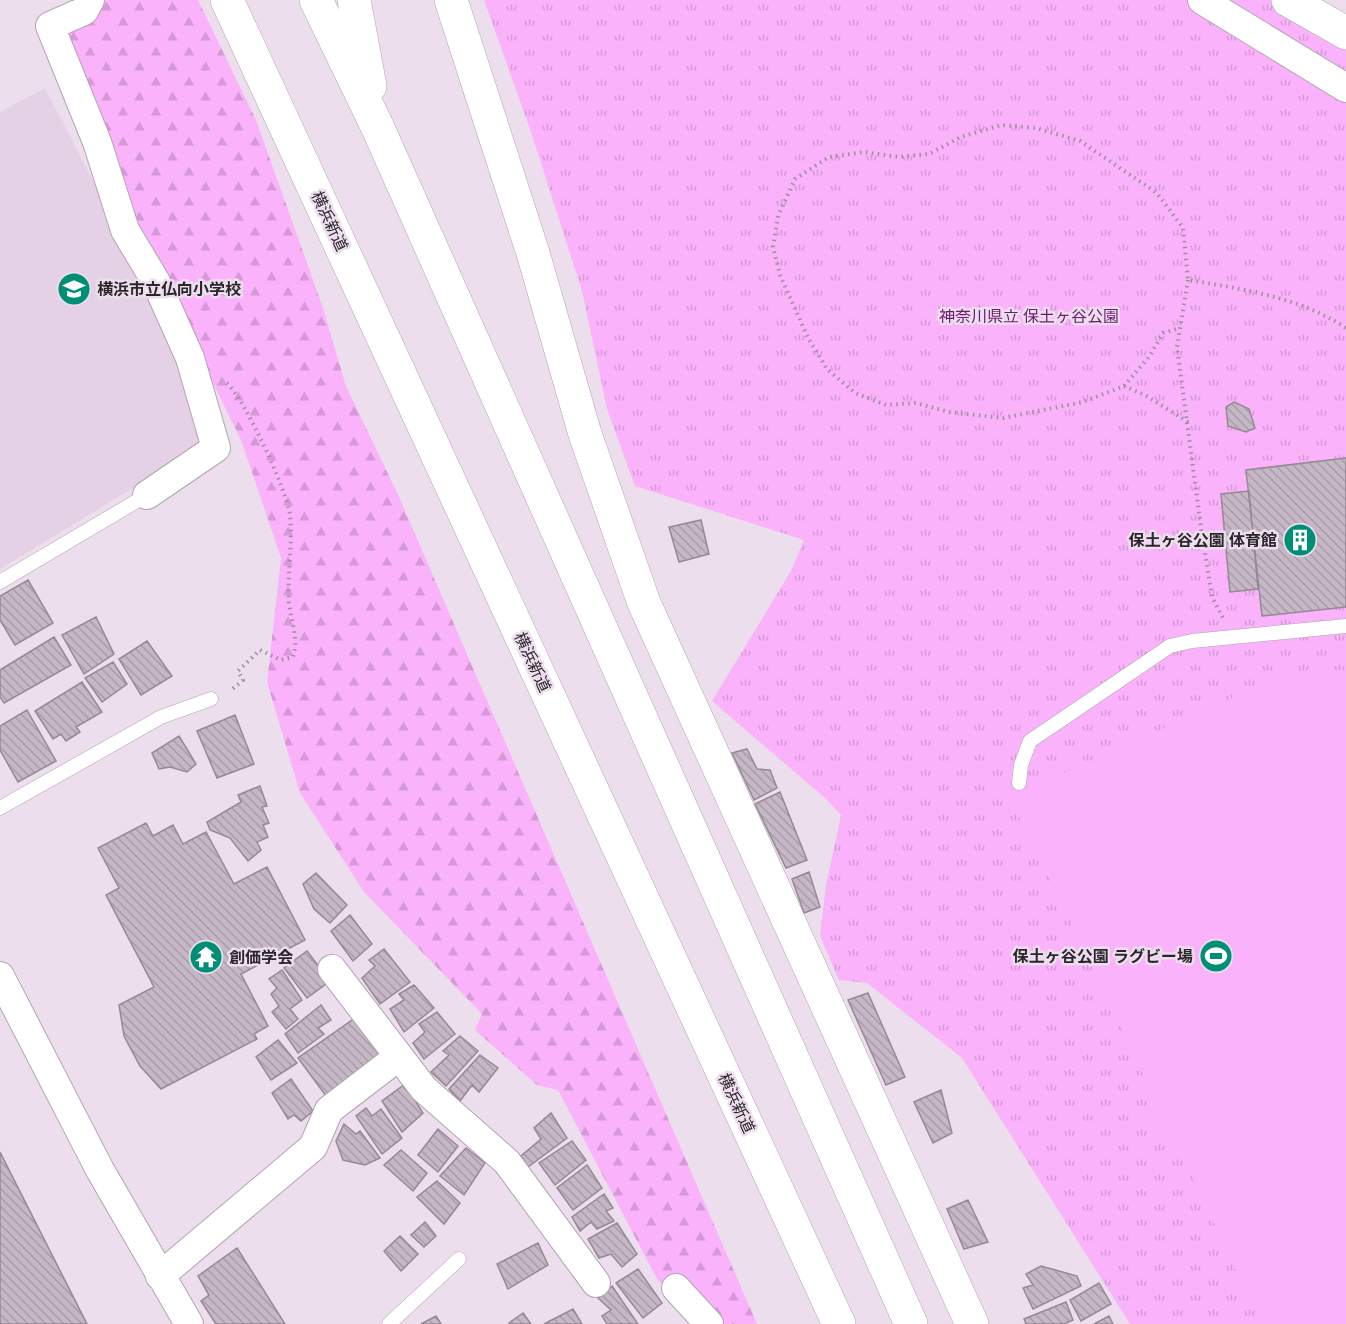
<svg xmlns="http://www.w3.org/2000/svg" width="1346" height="1324" font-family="'Nunito Sans','Noto Sans JP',sans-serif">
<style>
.built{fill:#e5d1e5}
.forest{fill:url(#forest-firs)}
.park{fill:url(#park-tufts)}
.garden{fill:#fab2fb}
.building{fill:url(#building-back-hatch);stroke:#968895;stroke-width:1.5}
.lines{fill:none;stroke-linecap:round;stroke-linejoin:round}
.lane-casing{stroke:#b2a4b2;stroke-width:15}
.street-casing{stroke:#b2a4b2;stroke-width:30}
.secondary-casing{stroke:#b2a4b2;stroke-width:34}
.highway-casing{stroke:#b2a4b2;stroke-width:34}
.path{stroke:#9b909b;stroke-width:4;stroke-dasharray:1.5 4.5;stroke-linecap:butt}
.lane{stroke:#fff;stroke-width:14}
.street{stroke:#fff;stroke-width:28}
.secondary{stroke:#fff;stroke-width:33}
.highway{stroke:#fff;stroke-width:33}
.labels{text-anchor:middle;stroke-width:5;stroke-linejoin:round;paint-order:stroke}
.street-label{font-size:16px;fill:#2b262b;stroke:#eddeed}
.poi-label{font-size:16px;font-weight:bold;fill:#2b262b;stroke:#eddeed;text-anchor:start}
.park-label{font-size:16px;fill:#6f1973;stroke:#eddeed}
</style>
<defs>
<pattern id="forest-firs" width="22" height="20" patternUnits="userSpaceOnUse" patternTransform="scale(1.5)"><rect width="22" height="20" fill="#fab2fb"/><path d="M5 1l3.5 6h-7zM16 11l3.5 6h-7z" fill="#d699d7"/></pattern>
<pattern id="park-tufts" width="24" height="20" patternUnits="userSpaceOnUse" patternTransform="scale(1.5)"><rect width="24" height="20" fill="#fab2fb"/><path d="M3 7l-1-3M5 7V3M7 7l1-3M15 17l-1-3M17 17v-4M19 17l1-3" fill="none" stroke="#d699d7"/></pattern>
<pattern id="building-back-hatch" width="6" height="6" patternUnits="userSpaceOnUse" patternTransform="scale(1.5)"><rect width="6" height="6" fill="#c5b7c5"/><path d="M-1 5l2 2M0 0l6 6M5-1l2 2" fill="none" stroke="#a99da9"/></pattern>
</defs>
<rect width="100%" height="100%" fill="#eddeed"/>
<path class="built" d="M45 88 176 342 209 442 0 569V112Z"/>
<path class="forest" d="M106 0H198L256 120 323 308 346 386 399 497 757 1324H720L684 1277 665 1287 657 1279 558 1090 537 1085 475 1030 482 1014 364 892 300 793 267 682 281 558 241 440 135 224 66 31 90 19Z"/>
<path class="park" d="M484 0H1279L1346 46V1324H1130L962 1058 867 983 839 980 820 936 826 885 841 815 825 798 712 701 791 571 804 540 635 486 607 409 582 291 531 132Z"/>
<path class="garden" d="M1346 670V1324H1261L1184 1160 1171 1152 1139 1085 1143 1075 1030 837 1002 785 1043 782 1287 673Z"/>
<path class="building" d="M1234 402 1249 409 1255 428 1246 432 1228 426 1226 407Z
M1346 458V607L1262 616 1246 470Z
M1249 491 1258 589 1230 592 1221 494Z
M701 520 709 554 679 562 669 527Z
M28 580 53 623 15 645 0 620V596Z
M96 617 114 654 84 674 62 635Z
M54 637 71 665 4 703 0 697V670Z
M147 641 172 676 141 695 119 659Z
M113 662 127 684 102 702 85 678Z
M82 682 102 712 76 727 80 732 66 741 61 734 53 739 35 711Z
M27 710 56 761 18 782 0 750V726Z
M235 715 254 764 217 778 197 731Z
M179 736 196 764 187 772 170 767 159 769 152 753Z
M747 749 757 769 770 770 777 788 754 800 732 753Z
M260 786 267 806 262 807 269 823 263 825 268 837 257 842 261 850 248 861 230 838 210 830 207 822 241 802 238 795Z
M780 792 807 860 786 868 755 804Z
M146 823 153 836 173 825 183 844 206 832 234 884 267 867 305 940 241 974 268 1026 254 1034 257 1039 161 1089 140 1066 124 1036 119 1005 154 987 106 895 119 888 98 848Z
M809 872 820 907 804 913 792 879Z
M316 873 347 905 330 923 314 909 303 884Z
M350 915 372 944 353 961 331 931Z
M384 949 410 982 380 1004 362 978 375 966 369 960Z
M307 951 330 981 307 998 284 968Z
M282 970 302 1000 290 1009 298 1019 286 1029 272 1012 279 1006 271 994 277 988 269 979Z
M414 985 434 1008 404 1032 390 1009 404 1000 399 994Z
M868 993 905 1077 886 1085 848 1000Z
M321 1005 331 1020 318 1028 324 1034 298 1053 285 1034Z
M437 1012 455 1034 424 1059 413 1043 425 1032 419 1024Z
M355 1018 378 1047V1060L326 1096 298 1058Z
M460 1036 478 1051 446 1086 431 1072 449 1055 443 1051Z
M278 1040 297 1063 271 1080 256 1057Z
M480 1055 498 1068 479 1092 472 1085 460 1101 449 1089Z
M291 1079 313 1111 301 1121 294 1115 288 1119 272 1093Z
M405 1084 423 1113 402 1132 382 1101Z
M941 1090 952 1133 933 1143 914 1102Z
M366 1108 372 1116 381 1109 402 1138 382 1154 356 1116Z
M551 1113 567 1138 528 1167 521 1156 541 1139 534 1128Z
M344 1124 356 1134 360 1131 380 1158 365 1165 343 1160 336 1141Z
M438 1129 458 1146 438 1172 418 1155Z
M572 1141 586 1160 555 1185 539 1163Z
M466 1148 485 1163 464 1195 440 1176Z
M401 1150 427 1173 413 1191 384 1165Z
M0 1152 87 1324H1L0 1322Z
M587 1165 602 1188 573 1210 557 1188Z
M437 1181 460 1203 444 1224 417 1197Z
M604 1194 613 1208 606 1211 614 1221 597 1229 591 1222 580 1231 572 1217Z
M968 1200 988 1242 964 1249 947 1209Z
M425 1222 436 1236 424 1247 411 1235Z
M617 1223 637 1254 622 1267 611 1254 599 1258 588 1239Z
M400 1236 418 1254 401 1271 384 1251Z
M538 1243 548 1265 508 1289 497 1264Z
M237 1248 285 1324H216L201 1301 209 1295 198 1276Z
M1041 1266 1077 1276 1081 1286 1033 1309 1023 1288 1033 1285 1026 1274Z
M638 1269 662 1303 643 1318 616 1283Z
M1099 1283 1111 1304 1081 1321 1070 1300Z
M612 1286 638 1324H607L602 1316 611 1310 598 1298Z
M1066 1302 1073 1320 1064 1324H1026L1024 1319Z
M573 1309 582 1324H544Z
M523 1313 531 1324H510L509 1323Z
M436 1316 441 1324H421Z
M1109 1316 1113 1324H1094Z"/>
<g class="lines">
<defs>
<path id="lane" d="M0 582 147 495
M1019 783 1021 765 1030 741 1170 646 1192 641 1346 626
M0 808 161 717 211 699
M389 1324 459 1259"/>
<path id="street" d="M90 0 84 11 50 26 97 142 125 230 156 282 190 358 216 448 147 495
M1202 0 1346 88
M332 969 424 1089 507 1162 596 1283
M0 976 100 1170 189 1324
M160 1276 313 1147 329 1110 398 1057
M676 1288 709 1324"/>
<path id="secondary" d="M451 0 533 253 585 434 644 603 972 1324
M1288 0 1346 33"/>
<path id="highway" d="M227 0 839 1324
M316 0 377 126 911 1324
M354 0 370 86"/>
</defs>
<use href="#lane" class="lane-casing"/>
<use href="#street" class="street-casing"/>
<use href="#secondary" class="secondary-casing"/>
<use href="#highway" class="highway-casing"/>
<path class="path" d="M1188 280 1177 347 1202 535 1212 597 1223 618
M227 383C246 402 286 488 290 515 293 544 287 574 289 603 291 622 299 637 293 657L281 660 260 650 238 671 243 680 230 691
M1124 386 1149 357 1163 333 1180 328
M1188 422 1145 395 1124 386 1083 402 1003 418 949 412 916 403 886 405 855 393 827 369 808 338 780 275 773 247 778 216 795 179 829 157 864 152 898 157 929 154 961 137 1001 125 1036 128 1080 141 1157 193 1183 228 1188 280C1243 289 1299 297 1346 328"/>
<use href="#lane" class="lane"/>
<use href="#street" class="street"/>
<use href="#secondary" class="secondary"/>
<use href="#highway" class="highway"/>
</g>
<defs>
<symbol id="school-disc" viewBox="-11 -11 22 22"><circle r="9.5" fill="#008e77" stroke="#eddeed"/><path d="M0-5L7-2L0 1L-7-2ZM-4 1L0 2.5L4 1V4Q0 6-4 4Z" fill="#fff"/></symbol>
<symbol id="building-disc" viewBox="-11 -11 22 22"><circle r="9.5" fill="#008e77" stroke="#eddeed"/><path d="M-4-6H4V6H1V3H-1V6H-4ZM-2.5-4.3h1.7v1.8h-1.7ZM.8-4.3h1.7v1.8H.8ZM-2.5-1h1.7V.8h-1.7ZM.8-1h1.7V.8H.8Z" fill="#fff"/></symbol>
<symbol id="stadium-disc" viewBox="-11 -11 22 22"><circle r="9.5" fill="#008e77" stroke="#eddeed"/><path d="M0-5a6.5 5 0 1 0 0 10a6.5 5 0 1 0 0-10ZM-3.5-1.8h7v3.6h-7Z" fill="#fff"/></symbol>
<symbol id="temple-disc" viewBox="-11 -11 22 22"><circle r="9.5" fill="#008e77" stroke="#eddeed"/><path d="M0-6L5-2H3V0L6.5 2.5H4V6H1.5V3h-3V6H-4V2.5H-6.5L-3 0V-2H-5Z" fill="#fff"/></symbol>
</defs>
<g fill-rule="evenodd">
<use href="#school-disc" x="55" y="270" width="38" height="38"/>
<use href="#building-disc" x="1281" y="521" width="38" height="38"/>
<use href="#stadium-disc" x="1197" y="937" width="38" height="38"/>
<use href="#temple-disc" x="187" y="938" width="38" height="38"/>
</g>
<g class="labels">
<g class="street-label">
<text transform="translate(330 221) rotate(65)" y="6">横浜新道</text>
<text transform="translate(533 662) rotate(65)" y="6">横浜新道</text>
<text transform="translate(737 1103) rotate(65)" y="6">横浜新道</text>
</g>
<g class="poi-label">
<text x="97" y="295">横浜市立仏向小学校</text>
<text x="1277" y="546" text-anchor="end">保土ヶ谷公園 体育館</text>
<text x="1193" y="962" text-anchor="end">保土ヶ谷公園 ラグビー場</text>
<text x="229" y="963">創価学会</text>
</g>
<g class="park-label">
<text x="1029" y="322">神奈川県立 保土ヶ谷公園</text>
</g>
</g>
</svg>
